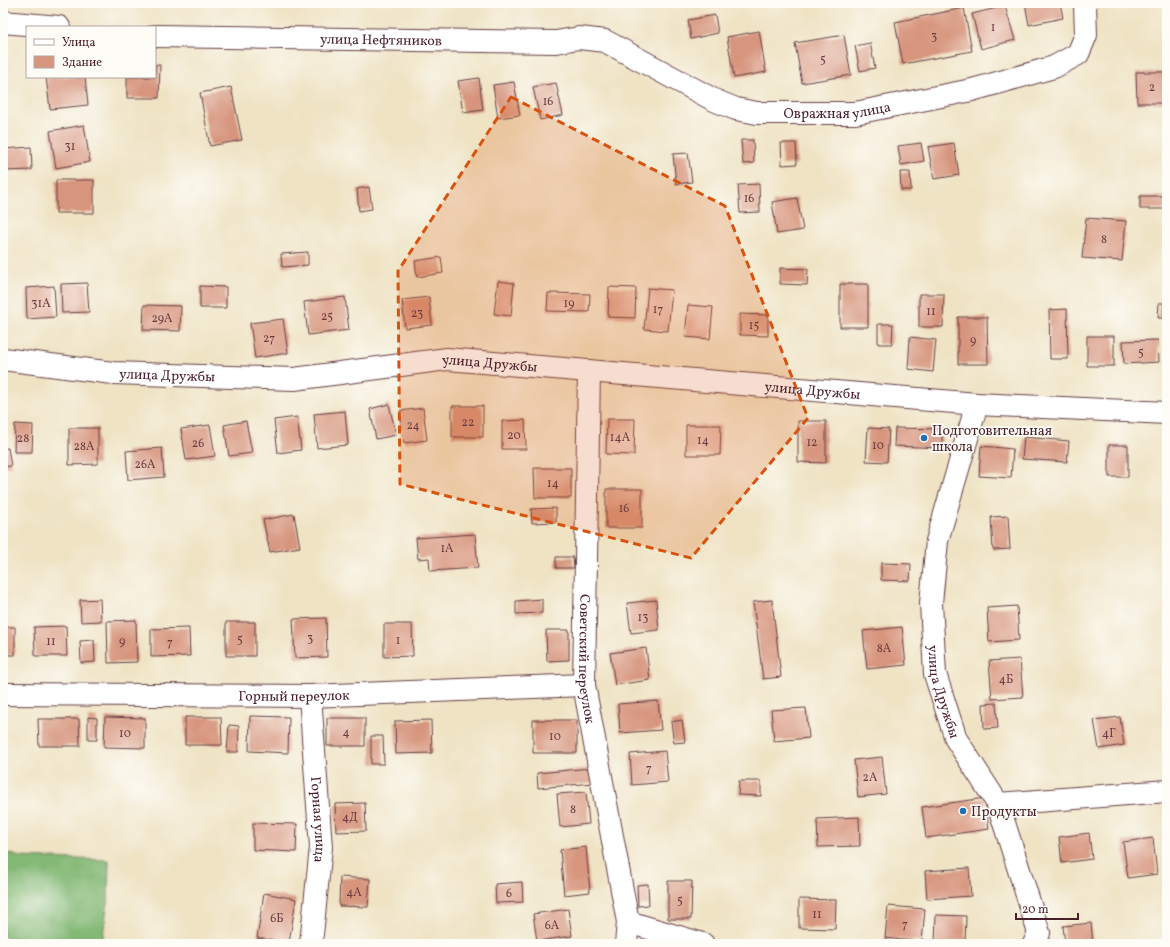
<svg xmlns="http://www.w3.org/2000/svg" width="1170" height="947" font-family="Vollkorn,serif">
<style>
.forest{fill:#83b874;stroke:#666c50}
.building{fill:#d7957e}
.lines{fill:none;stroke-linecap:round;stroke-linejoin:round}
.minor-casing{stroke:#633c42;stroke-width:24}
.minor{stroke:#fff;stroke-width:22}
.marked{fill:#d8530f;fill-opacity:0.2;stroke:#d8530f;stroke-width:3;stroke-dasharray:8 5;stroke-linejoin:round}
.poi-dot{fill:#1f6fb2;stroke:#fdfcf7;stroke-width:1.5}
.labels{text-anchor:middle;stroke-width:3.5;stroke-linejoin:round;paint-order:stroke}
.number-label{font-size:12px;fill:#6d3c40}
.street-label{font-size:14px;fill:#4a1f2b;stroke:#fdfcf7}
.poi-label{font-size:14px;fill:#4a1f2b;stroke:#fdfcf7;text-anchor:start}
</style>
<rect width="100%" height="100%" fill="#fdfcf7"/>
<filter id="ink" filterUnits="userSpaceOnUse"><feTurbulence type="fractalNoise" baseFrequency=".025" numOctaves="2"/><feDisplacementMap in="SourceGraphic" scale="8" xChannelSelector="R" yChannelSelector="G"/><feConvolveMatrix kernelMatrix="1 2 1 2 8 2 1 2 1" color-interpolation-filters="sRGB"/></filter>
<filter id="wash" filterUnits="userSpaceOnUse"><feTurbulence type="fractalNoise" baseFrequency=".012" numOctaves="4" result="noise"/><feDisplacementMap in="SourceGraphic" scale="16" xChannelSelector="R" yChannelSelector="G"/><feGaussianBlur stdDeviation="0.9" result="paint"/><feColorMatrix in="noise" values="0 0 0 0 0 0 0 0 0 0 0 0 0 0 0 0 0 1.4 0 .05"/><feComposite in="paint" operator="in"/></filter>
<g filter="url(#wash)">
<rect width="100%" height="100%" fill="#efe3c4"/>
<path class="forest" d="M3 851 20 857 109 860 108 899 102 944H16L3 936Z"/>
<g id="blocks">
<path class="building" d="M1025 3H1060L1063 18 1029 25Z
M1005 6 1015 40 981 49 972 14Z
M964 8 972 51 903 64 895 22Z
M715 15 718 33 691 39 688 20Z
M759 31 766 72 734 78 727 37Z
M844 35 851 75 802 83 795 43Z
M870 43 875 68 860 71 855 46Z
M155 65H160L159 98H127V77H155Z
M1136 72H1167V103H1137Z
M46 77H85L88 105 50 109Z
M479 78 483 110 463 113 458 81Z
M514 82 520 115 498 118 493 85Z
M556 83 563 115 540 120 533 87Z
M231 87 242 140 210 146 200 93Z
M84 125 90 162 56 168 50 131Z
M741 140H753L754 163 743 164Z
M781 143H796L797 164 782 165Z
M921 143 924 161 901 165 898 146Z
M954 143 959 175 934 179 928 147Z
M31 147 32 170 4 171 3 149Z
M688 153 692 182 676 184 673 154Z
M900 172H910L911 190H901Z
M56 180H94V213H56Z
M759 184 760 212 740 213 738 185Z
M369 187 372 209 359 211 357 189Z
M1140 196H1167V209H1140Z
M797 198 803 230 777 234 772 202Z
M1086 218 1126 221 1122 261 1082 258Z
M308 252V265L282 267 281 254Z
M441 257 443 273 417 277 415 261Z
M780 268 808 269 807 285 780 284Z
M498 281 514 283 511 316 494 314Z
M87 283 89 312 62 313 61 284Z
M840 284H868V327H840Z
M54 286 56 317 27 319 26 288Z
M200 286 226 287V308H200Z
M609 287 636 288 635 318 608 317Z
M648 288 672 290 668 331 644 329Z
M548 293 590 294 589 312 547 311Z
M919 294H944L943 327H919Z
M345 297 349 330 308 335 304 302Z
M429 297 432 325 405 328 402 300Z
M1159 303H1167V318H1158Z
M144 305 181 306 180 331 143 330Z
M688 305 713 307 710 339 685 337Z
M1067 309 1068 359H1050L1049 310Z
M740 314 768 315V336L740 335Z
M958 317H987L988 364H958Z
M283 319 288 353 255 358 250 323Z
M878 324H893L892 344H878Z
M1087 336H1114V366H1087Z
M910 337 936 340 933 372 908 369Z
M1158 340 1159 362 1124 364 1123 341Z
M389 404 396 435 376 439 370 409Z
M452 406H483V437H452Z
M423 408 427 440 404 443 400 411Z
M345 411 348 445 317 448 314 414Z
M297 417 301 450 278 453 274 420Z
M607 419H635L634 455 606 454Z
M525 420 526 449H502V421Z
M246 421 252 453 229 456 224 425Z
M798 421H826V463L798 462Z
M15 424 33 425 32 452H14Z
M210 425 215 456 186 460 181 429Z
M686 425H721L720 455H686Z
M69 428H98V464L69 465Z
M868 428 889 429 887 462 866 461Z
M895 428 942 429V448L894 446Z
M1024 437 1069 441 1067 462 1022 459Z
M1109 445H1128V477H1109Z
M981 446 1013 449 1011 478 979 476Z
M8 448 11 466 3 467V449Z
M162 448 164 477 128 480 126 451Z
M534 468H571V498H535Z
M606 489H642V528H606Z
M556 508V522L532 523 531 509Z
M294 514 300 547 270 552 263 520Z
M1008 516 1010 549 993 550 991 517Z
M475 534 478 568 430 571 429 558 418 559 416 538Z
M556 557H573L574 568H556Z
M881 563 911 564 910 581 881 580Z
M100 599 101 621 81 622 80 600Z
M542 599V613L516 614V601Z
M656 600 659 630 631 633 627 603Z
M772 600 781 677 763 679 753 602Z
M1017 606 1019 640 989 642 987 608Z
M326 618 327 657 295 658 293 619Z
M136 620 137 662 108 663 107 621Z
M226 622H255V656H226Z
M384 624H412L413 656 384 657Z
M66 626 67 656H35L34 627Z
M3 627H15V655H3Z
M902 627 906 665 867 669 863 631Z
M189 628 190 656 151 657V629Z
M546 630H569V660L547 661Z
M94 640 95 662 81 663 80 641Z
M646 648 650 680 615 685 610 653Z
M1020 659 1023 697 992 699 989 661Z
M658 701 661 730 620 733 618 704Z
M996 703 998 728 984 729 983 704Z
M806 708 809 738 774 741 771 710Z
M250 716 289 717 288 753 249 751Z
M88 717 97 718V740H88Z
M105 717 145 718V748L104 747Z
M185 717H221L222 745H185Z
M1120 717 1124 745 1099 749 1094 720Z
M327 718H365V746H327Z
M38 719H79L80 746H39Z
M431 720 432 753 396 754 395 721Z
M533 720H577V753H533Z
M682 720 685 742 674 743 671 722Z
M229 725 239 726 238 752H227Z
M371 736H383L384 764H371Z
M665 751 668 782 632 785 630 754Z
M882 757 886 794 858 797 854 760Z
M591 768 593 783 538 788 537 773Z
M739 781H761V796L738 795Z
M586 792 589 824 560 827 557 794Z
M985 798 989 829 926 838 922 807Z
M365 803 366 831 336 832 335 804Z
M859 817 860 846 818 847 817 819Z
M253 823 297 824 296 852 253 850Z
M1089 833 1092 859 1062 863 1059 837Z
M1153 838 1157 874 1128 878 1123 842Z
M586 847 590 892 564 895 560 850Z
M969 868 971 896 927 899 925 871Z
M340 877 370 879 368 907 339 906Z
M668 881H692L691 919H668Z
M522 882 523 902 496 903 495 884Z
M648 884 649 905 638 906 637 885Z
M264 893 296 899 289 943 257 938Z
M799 899 836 900 835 929 799 928Z
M888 906 925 909 922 942 885 938Z
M568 909 572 936 537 941 533 914Z
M936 915 966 916 965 944H935Z
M1091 923 1093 944H1065L1063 926Z"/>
</g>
</g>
<g filter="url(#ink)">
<use href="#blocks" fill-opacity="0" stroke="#633c42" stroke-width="1"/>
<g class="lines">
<defs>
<g id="minor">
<path d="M3 22 59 27"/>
<path id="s1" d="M155 36 556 42 579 38 605 41 714 100 736 109 757 113H855L972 90 1054 67 1078 54 1086 35 1085 3"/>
<path id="s2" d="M3 359 113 373 294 379 447 359 977 404 1167 413"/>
<path id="s3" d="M589 371 584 685 628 922 626 944"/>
<path id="s4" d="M977 404 937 541 931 603 935 674 956 739 998 804 1039 933 1034 944"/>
<path id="s5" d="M3 694 310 696 584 685"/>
<path id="s6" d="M310 696 321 847 311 944"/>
<path d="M998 804 1167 791"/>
<path d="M628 922 703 944"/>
</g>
</defs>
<use href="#minor" class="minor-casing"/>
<use href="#minor" class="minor"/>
</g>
</g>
<path class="marked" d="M511 97 725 206 808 418 691 558 400 484 398 271Z"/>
<g class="poi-dot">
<circle cx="924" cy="438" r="4"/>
<circle cx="963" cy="811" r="4"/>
</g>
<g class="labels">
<g class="number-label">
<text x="993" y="31">1</text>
<text x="934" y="40">3</text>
<text x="823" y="63">5</text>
<text x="1152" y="91">2</text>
<text x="548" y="105">16</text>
<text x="70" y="150">31</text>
<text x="749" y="202">16</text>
<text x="1104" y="243">8</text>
<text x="41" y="307">31А</text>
<text x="569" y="307">19</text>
<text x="658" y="313">17</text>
<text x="931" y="315">11</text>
<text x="417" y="317">23</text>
<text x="327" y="320">25</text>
<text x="162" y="322">29А</text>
<text x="754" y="329">15</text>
<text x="269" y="342">27</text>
<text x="973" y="344">9</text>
<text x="1141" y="356">5</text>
<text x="468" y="426">22</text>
<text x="413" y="429">24</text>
<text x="514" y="439">20</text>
<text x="620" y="441">14А</text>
<text x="23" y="442">28</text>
<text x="703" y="444">14</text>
<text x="812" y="446">12</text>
<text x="198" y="447">26</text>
<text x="878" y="449">10</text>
<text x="84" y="450">28А</text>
<text x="145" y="468">26А</text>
<text x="553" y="487">14</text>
<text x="624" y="512">16</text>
<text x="447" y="552">1А</text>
<text x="643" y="621">13</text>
<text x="310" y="642">3</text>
<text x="240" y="643">5</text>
<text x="398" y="644">1</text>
<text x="51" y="645">11</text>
<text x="122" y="645">9</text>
<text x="170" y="646">7</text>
<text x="884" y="652">8А</text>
<text x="1006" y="683">4Б</text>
<text x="346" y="736">4</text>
<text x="125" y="737">10</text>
<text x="1109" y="737">4Г</text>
<text x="555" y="740">10</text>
<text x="649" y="772">7</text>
<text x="870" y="781">2А</text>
<text x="573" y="813">8</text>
<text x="350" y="821">4Д</text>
<text x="354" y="896">4А</text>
<text x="509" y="897">6</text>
<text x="680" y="904">5</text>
<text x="817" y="918">11</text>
<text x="277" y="922">6Б</text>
<text x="905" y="928">7</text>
<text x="552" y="929">6А</text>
</g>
<g class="street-label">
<text dy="5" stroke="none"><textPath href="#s1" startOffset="226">улица Нефтяников</textPath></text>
<text dy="5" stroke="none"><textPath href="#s1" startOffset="700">Овражная улица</textPath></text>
<text dy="5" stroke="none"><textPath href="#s2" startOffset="489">улица Дружбы</textPath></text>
<text dy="5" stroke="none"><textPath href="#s2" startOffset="165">улица Дружбы</textPath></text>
<text dy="5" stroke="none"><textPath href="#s2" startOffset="813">улица Дружбы</textPath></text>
<text dy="5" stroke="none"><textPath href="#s3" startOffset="288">Советский переулок</textPath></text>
<text dy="5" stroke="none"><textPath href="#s4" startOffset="295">улица Дружбы</textPath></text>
<text dy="5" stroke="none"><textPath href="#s5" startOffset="291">Горный переулок</textPath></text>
<text dy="5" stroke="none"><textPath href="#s6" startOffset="124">Горная улица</textPath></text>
</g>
<g class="poi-label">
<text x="932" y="435">Подготовительная<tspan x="932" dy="16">школа</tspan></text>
<text x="971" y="816">Продукты</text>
</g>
</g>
<rect width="1170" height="947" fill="none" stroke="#fdfcf7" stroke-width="16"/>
<rect x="26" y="26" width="130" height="52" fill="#fdfcf7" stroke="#b5a4a5"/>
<rect x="34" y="39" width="20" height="6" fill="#ffffff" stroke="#b5a4a5"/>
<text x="62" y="46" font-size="12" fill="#4a1f2b">Улица</text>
<rect x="34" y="56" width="20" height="12" fill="#d7957e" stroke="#b5a4a5"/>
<text x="62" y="66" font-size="12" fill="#4a1f2b">Здание</text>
<path d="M1016 913v6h62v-6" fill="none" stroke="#4a1f2b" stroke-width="2"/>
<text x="1022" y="913" font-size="12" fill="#4a1f2b" stroke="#fdfcf7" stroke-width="3" paint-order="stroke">20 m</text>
</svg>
